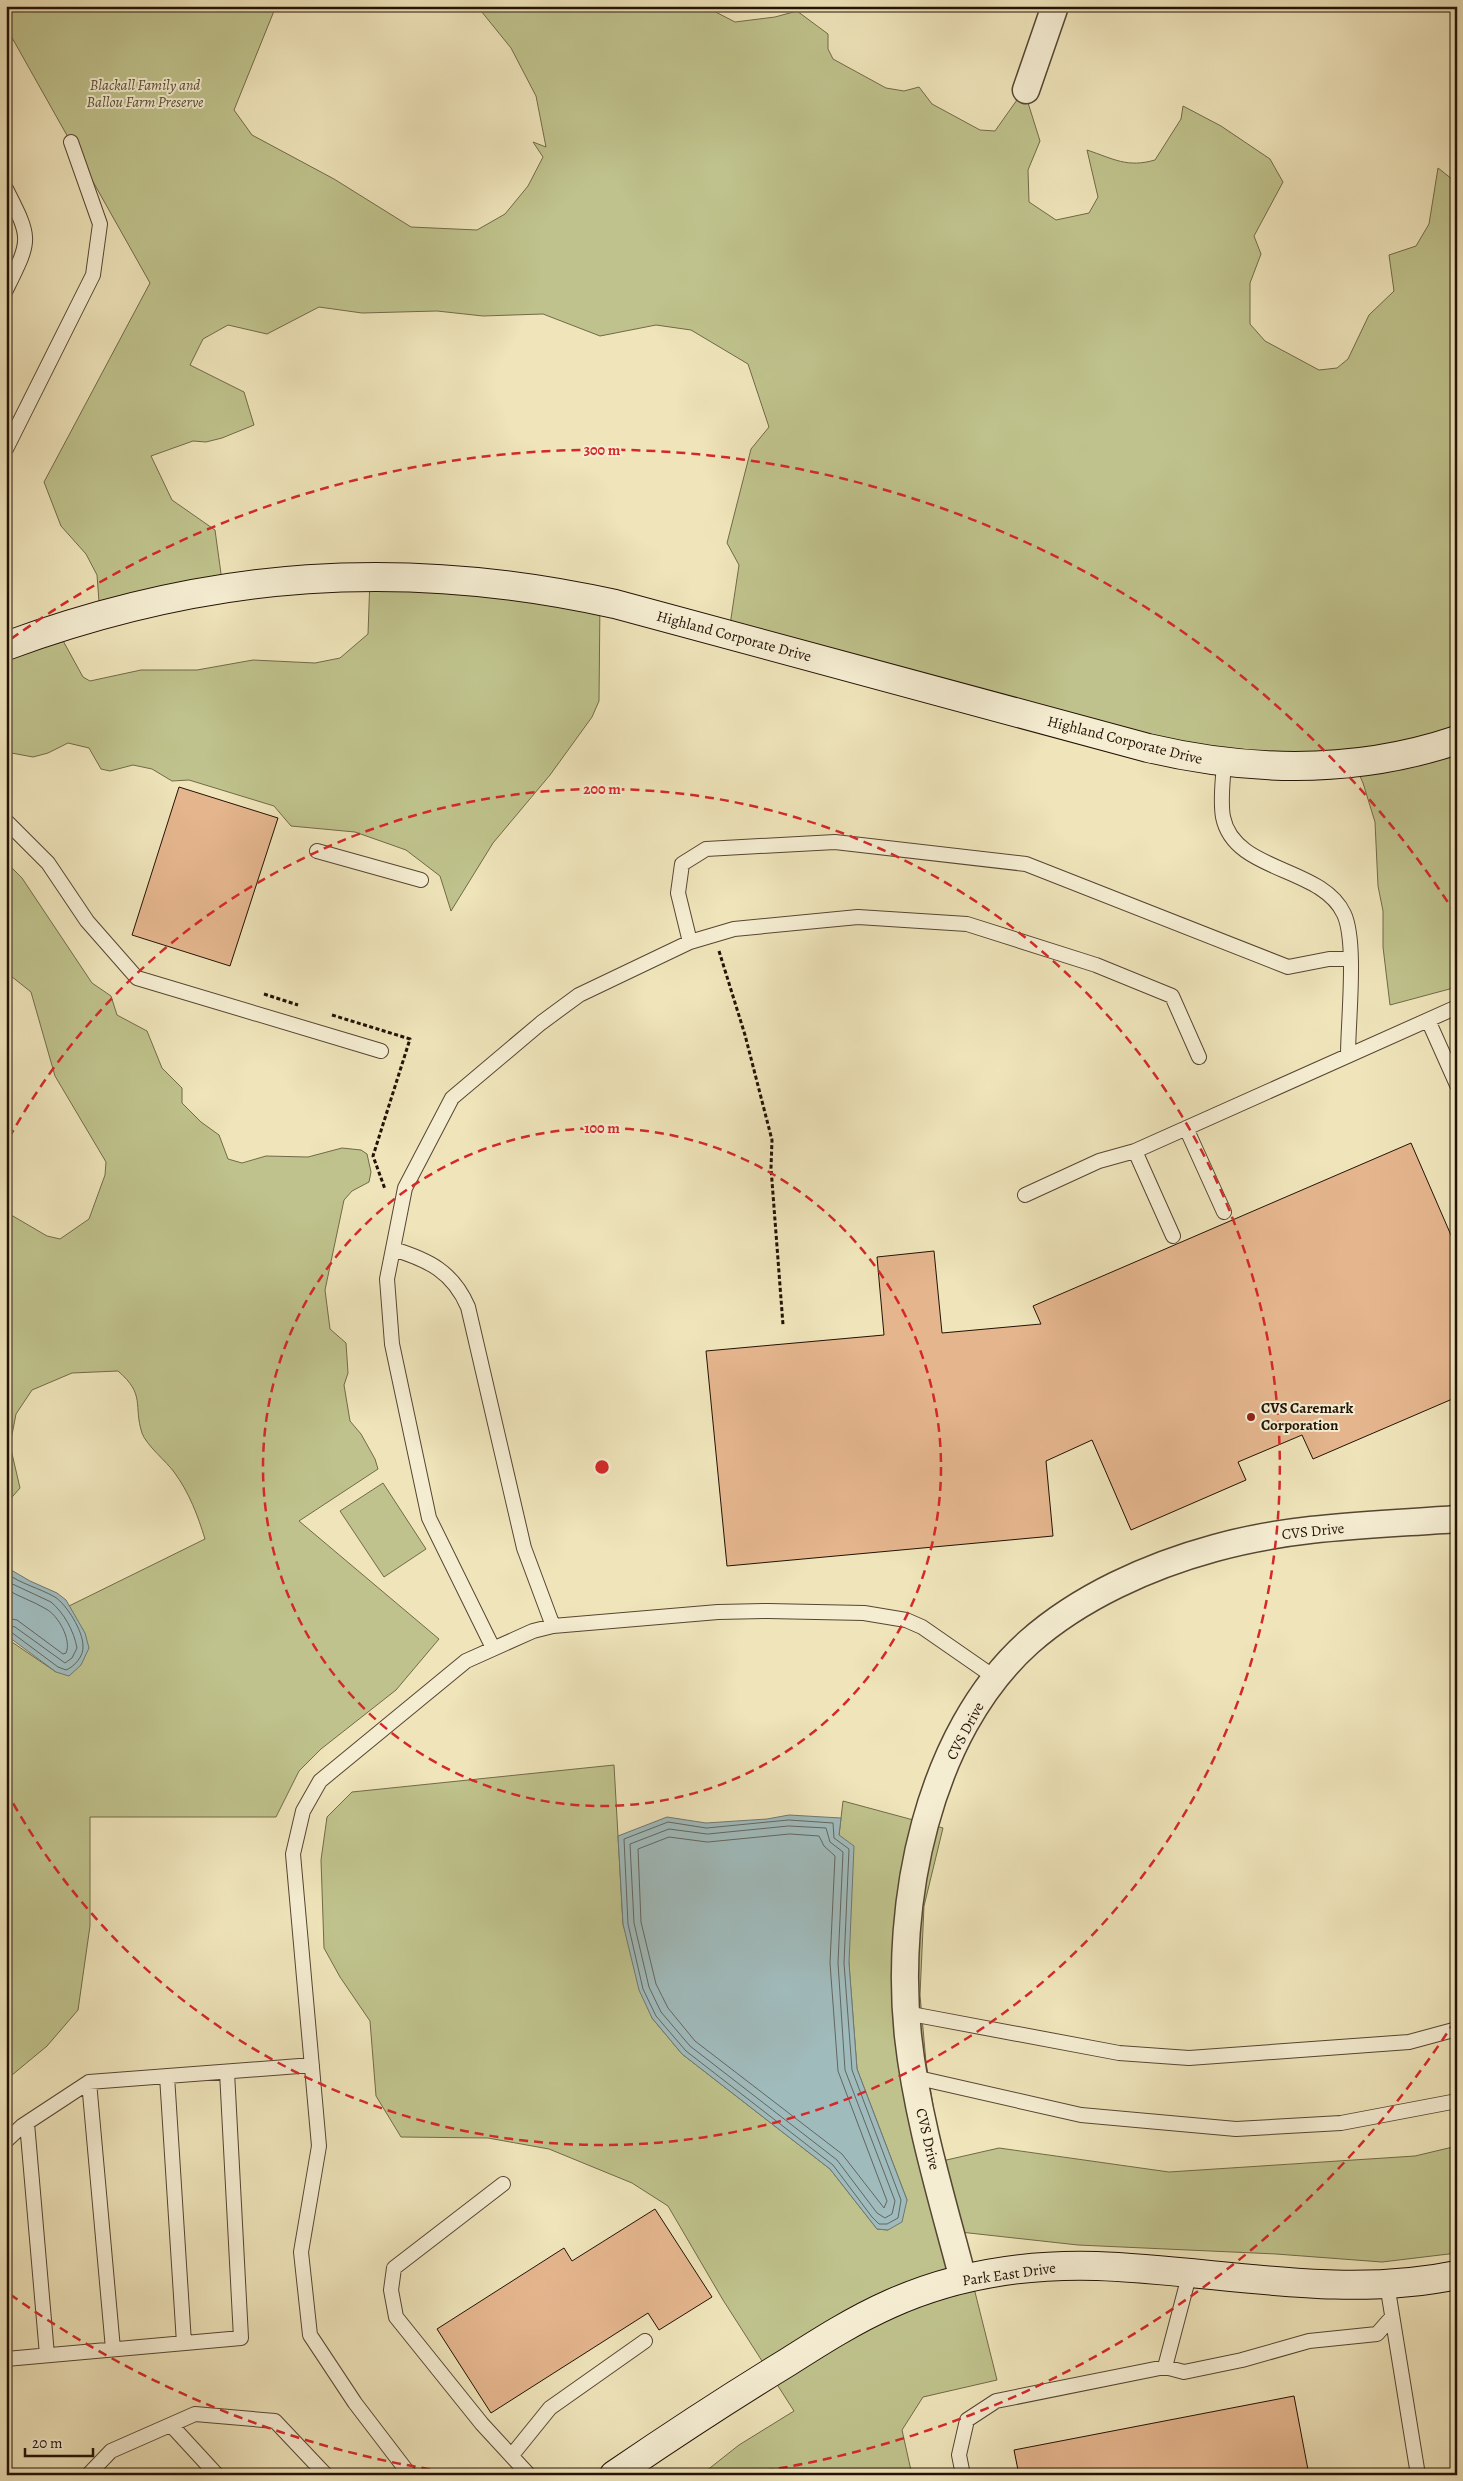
<svg xmlns="http://www.w3.org/2000/svg" width="1463" height="2481" font-family="Alegreya,serif">
<style>
.green{fill:#bfc28c;stroke:#716a48}
.water{fill:#a0bbbc;stroke:#6e7773}
.lines{fill:none;stroke-linecap:round;stroke-linejoin:round}
.shore{stroke:#626660;stroke-width:1}
.building{fill:#e5b68e;stroke:#231205}
.lane-casing{stroke:#564632;stroke-width:16}
.street-casing{stroke:#564632;stroke-width:29}
.secondary-casing{stroke:#231205;stroke-width:30}
.path{stroke:#231205;stroke-width:3;stroke-dasharray:4 2.5;stroke-linecap:butt}
.lane{stroke:#f5edd2;stroke-width:14}
.street{stroke:#f5edd2;stroke-width:26}
.secondary{stroke:#f5edd2;stroke-width:28}
.ring{fill:none;stroke:#d62828;stroke-width:2.5;stroke-dasharray:9 6}
.poi-dot{fill:#8f2418;stroke:#f5edd2;stroke-width:2}
.labels{text-anchor:middle;stroke-width:4;stroke-linejoin:round;paint-order:stroke}
.park-label{font-size:15px;font-style:italic;fill:#5a5034;stroke:#f5edd2}
.street-label{font-size:15px;fill:#231205;stroke:#f5edd2}
.poi-label{font-size:15px;font-weight:bold;fill:#231205;stroke:#f5edd2;text-anchor:start}
.centre{fill:#d62828;stroke:#f5edd2;stroke-width:2.5}
.ring-label{font-size:15px;text-anchor:middle;font-weight:bold;fill:#d62828;stroke:#f5edd2;stroke-width:4;stroke-linejoin:round;paint-order:stroke}
</style>
<rect width="100%" height="100%" fill="#efe4ba"/>
<filter id="stains"><feTurbulence type="fractalNoise" baseFrequency=".004" numOctaves="4"/><feColorMatrix values="0 0 0 0 .2 0 0 0 0 .09 0 0 0 0 .02 0 0 0 .5 -.17"/></filter>
<radialGradient id="worn" r=".72"><stop offset=".6" stop-color="#630" stop-opacity="0"/><stop offset="1" stop-color="#630" stop-opacity=".3"/></radialGradient>
<path class="green" d="M6 6H276L234 110 252 135 334 179 411 227 477 230 505 214 528 186 543 157 533 142 546 147 536 96 511 48 477 6H704L735 22 775 17 797 11 828 34V49L833 59 886 88 904 91 919 87 932 104 980 130 995 131 1024 90 1040 141 1028 170 1029 202 1056 220 1089 213 1098 197 1087 150C1114 159 1127 168 1155 160L1181 119 1183 106 1221 126 1270 159 1283 182 1254 236 1261 254 1250 283V324L1265 341 1319 370 1337 368 1348 359 1369 315 1394 291 1389 255 1416 246 1429 224 1438 168 1457 183V987L1390 1005 1383 947V911L1378 886 1375 822 1363 783 1351 756H1223L730 625 739 565 727 543 751 449 769 427 748 364 691 330 656 325 600 336 543 314 483 316 437 311 362 313 319 307 267 334 228 325 203 339 190 365 244 392 254 425 222 438 206 442 193 441 151 456 172 500 215 530 222 581 100 615 97 575 86 554 61 526 44 482 150 283 6 27Z
M370 578 600 598 599 701 592 717 550 775 493 843 451 911 440 876 406 850 355 832 291 826 274 806 189 780 172 781 152 769 133 765 110 771 101 769 89 748 68 743 48 753 33 757 6 752V646L56 628 83 677 90 681 141 670H197L253 660 315 663 340 658 368 634Z
M6 862 22 878 92 983 111 996 117 1015 147 1031 162 1068 182 1088V1103L201 1122 219 1135 228 1159 242 1163 266 1156 308 1157 342 1148 361 1150 367 1154 371 1172 369 1182 352 1191 344 1200 325 1290 330 1329 346 1343 348 1373 344 1385 350 1421 361 1434 375 1459 378 1469 299 1521 439 1639 396 1690 321 1749 299 1771 276 1817H90V1926L78 2010 47 2046 6 2080V1638L56 1672 69 1606 205 1539C198 1516 189 1492 174 1472 167 1462 146 1445 142 1433 133 1405 146 1395 118 1371L72 1373 32 1390 16 1414 10 1445 20 1488 6 1504V1212L47 1236 60 1239 89 1219 105 1175 106 1162 55 1076 31 992 6 972Z
M383 1483 426 1549 384 1577 340 1511Z
M614 1765 623 1924 652 2018 682 2054 830 2169 877 2229 888 2230 907 2200 857 2069 839 1835 843 1801 943 1828 924 1906 920 1995 926 2062 942 2161 999 2148 1169 2172 1415 2156 1457 2146V2253L1382 2262 1276 2254 1078 2245 960 2232 997 2380 923 2397 902 2430 912 2475H701L739 2445 794 2411 723 2300 668 2206 632 2183 549 2149 488 2138 401 2137 376 2096 370 2021 340 1977 324 1948 321 1860 327 1817 352 1792Z"/>
<path class="water" d="M6 1567 30 1581 57 1593 66 1600 85 1633 89 1648 81 1665 69 1676 56 1672 6 1635Z
M789 1815 841 1818 839 1835 854 1846 849 1963 857 2069 907 2200 902 2222 888 2230 877 2229 830 2169 682 2054 652 2018 639 1990 623 1924 618 1836 667 1817 706 1823 767 1819Z"/>
<g class="lines">
<path class="shore" d="M6 1573C21 1584 39 1588 55 1597 67 1605 83 1631 83 1646 84 1656 74 1667 66 1670L58 1667 11 1632 6 1631
M6 1581 51 1602C64 1613 74 1631 77 1648L72 1658 65 1663 15 1627 6 1625
M6 1589C19 1597 33 1601 46 1609 58 1615 72 1640 66 1653L63 1654 17 1620 6 1618
M789 1820 833 1823 834 1838 849 1849 844 1963 852 2070 901 2200 898 2218 887 2224H879L872 2217 833 2165 686 2051 656 2016 643 1989 628 1924 624 1839 668 1822 706 1828Z
M789 1826 826 1828 830 1842 843 1852 838 1963 845 2070 895 2201 892 2214 885 2218 877 2213 837 2160 690 2046 661 2012 649 1987 634 1923 630 1844 669 1829 707 1834Z
M790 1834 819 1836 824 1846 835 1856 830 1963 838 2071 887 2201 884 2208 842 2154 695 2041 668 2008 656 1984 641 1922 638 1849 669 1837 707 1842Z"/>
</g>
<path class="building" d="M179 787 278 818 230 966 132 935Z
M1411 1143 1457 1249V1397L1313 1459 1302 1435 1238 1462 1246 1480 1131 1530 1092 1440 1046 1461 1053 1536 727 1566 706 1351 884 1335 877 1257 934 1251 942 1333 1041 1324 1033 1306Z
M655 2209 712 2297 659 2330 648 2313 491 2413 437 2329 564 2248 572 2261Z
M1294 2396 1309 2475H1019L1014 2450Z"/>
<g class="lines">
<defs>
<path id="lane" d="M6 189C32 240 31 239 6 290
M6 449 93 275 100 224 71 142
M1224 763C1223 780 1220 800 1223 817 1234 873 1322 866 1344 914 1357 942 1348 1021 1348 1055
M6 821 48 863 87 921 137 978 381 1051
M317 851 421 880
M690 942 678 893 682 864 706 849 835 842 1026 864 1288 967 1329 959H1350
M1428 1020 1457 1085
M1186 1128 1224 1212
M1135 1151 1173 1236
M1025 1195 1099 1161 1135 1151 1457 1007
M393 1249C429 1260 453 1272 468 1307L524 1548 553 1626
M493 1648 429 1518 392 1344 387 1279 405 1188 452 1098 541 1023 579 995 690 942 734 929 858 917 967 924 1096 965 1172 996 1199 1057
M906 2013 1119 2053 1189 2058 1409 2042 1457 2029
M167 2076 184 2343
M914 2077 1081 2115 1236 2129 1341 2123 1457 2101
M89 2082 113 2349
M27 2123 47 2355
M6 2141 22 2126 89 2082 312 2065
M503 2184 394 2268 391 2290 396 2317 482 2424 529 2475
M1387 2284 1418 2475
M6 2359 241 2338 227 2072
M1165 2367 1190 2272
M171 2425 217 2475
M512 2455 550 2408 645 2341
M88 2475 111 2451 195 2414 275 2421 326 2475
M410 2475 355 2403 310 2335 301 2252 319 2146 293 1854 303 1811 320 1781 466 1661 533 1631 553 1626 718 1612 768 1611 864 1613 906 1620 922 1627 997 1679
M963 2475 959 2455 967 2420 996 2401 1165 2367 1184 2372 1242 2360 1309 2341 1377 2334 1392 2317"/>
<path id="street" d="M1026 90 1055 6
M963 2279C942 2199 917 2118 908 2036 894 1905 927 1733 1029 1642 1080 1597 1149 1566 1215 1548 1293 1526 1376 1525 1457 1519"/>
<path id="secondary" d="M6 646C210 571 403 557 615 604L1148 748C1250 772 1356 774 1457 740
M614 2475C671 2436 729 2398 788 2362 821 2341 854 2320 890 2304 954 2275 1027 2264 1097 2266 1216 2270 1338 2300 1457 2275"/>
</defs>
<use href="#lane" class="lane-casing"/>
<use href="#street" class="street-casing"/>
<use href="#secondary" class="secondary-casing"/>
<path class="path" d="M719 951 745 1035 772 1140 771 1168 783 1325
M264 994 298 1005
M332 1015 410 1039 373 1156 385 1189"/>
<use href="#lane" class="lane"/>
<use href="#street" class="street"/>
<use href="#secondary" class="secondary"/>
</g>
<g class="ring">
<circle cx="602" cy="1467" r="339"/>
<path d="M9 1138A678 678 0 1 1 9 1796"/>
<path d="M1455 2021A1017 1017 0 0 1 744 2474M460 2474A1017 1017 0 0 1 11 2295M11 639A1017 1017 0 0 1 1455 913"/>
</g>
<circle class="poi-dot" cx="1251" cy="1417" r="5"/>
<g class="labels">
<g class="park-label">
<text x="145" y="90">Blackall Family and<tspan x="145" dy="17">Ballou Farm Preserve</tspan></text>
</g>
<g class="street-label">
<text transform="translate(734 636) rotate(15)" y="5">Highland Corporate Drive</text>
<text transform="translate(1125 740) rotate(14)" y="5">Highland Corporate Drive</text>
<text transform="translate(1313 1531) rotate(-6)" y="5">CVS Drive</text>
<text transform="translate(965 1731) rotate(-62)" y="5">CVS Drive</text>
<text transform="translate(928 2139) rotate(77)" y="5">CVS Drive</text>
<text transform="translate(1009 2274) rotate(-8)" y="5">Park East Drive</text>
</g>
<g class="poi-label">
<text x="1261" y="1413">CVS Caremark<tspan x="1261" dy="17">Corporation</tspan></text>
</g>
</g>
<circle cx="602" cy="1467" r="8" class="centre"/>
<g class="ring-label">
<text x="602" y="455">300 m</text>
<text x="602" y="794">200 m</text>
<text x="602" y="1133">100 m</text>
</g>
<rect width="1463" height="2481" fill="none" stroke="#efe4ba" stroke-width="25"/>
<rect x="8" y="8" width="1448" height="2466" fill="none" stroke="#231205" stroke-width="2.5"/>
<rect x="12" y="12" width="1438" height="2456" fill="none" stroke="#231205"/>
<path d="M25 2448v8h68v-8" fill="none" stroke="#231205" stroke-width="2.5"/>
<text x="32" y="2448" font-size="15" fill="#231205" stroke="#f5edd2" stroke-width="4" paint-order="stroke">20 m</text>
<rect width="100%" height="100%" filter="url(#stains)"/>
<rect width="100%" height="100%" fill="url(#worn)"/>
</svg>
